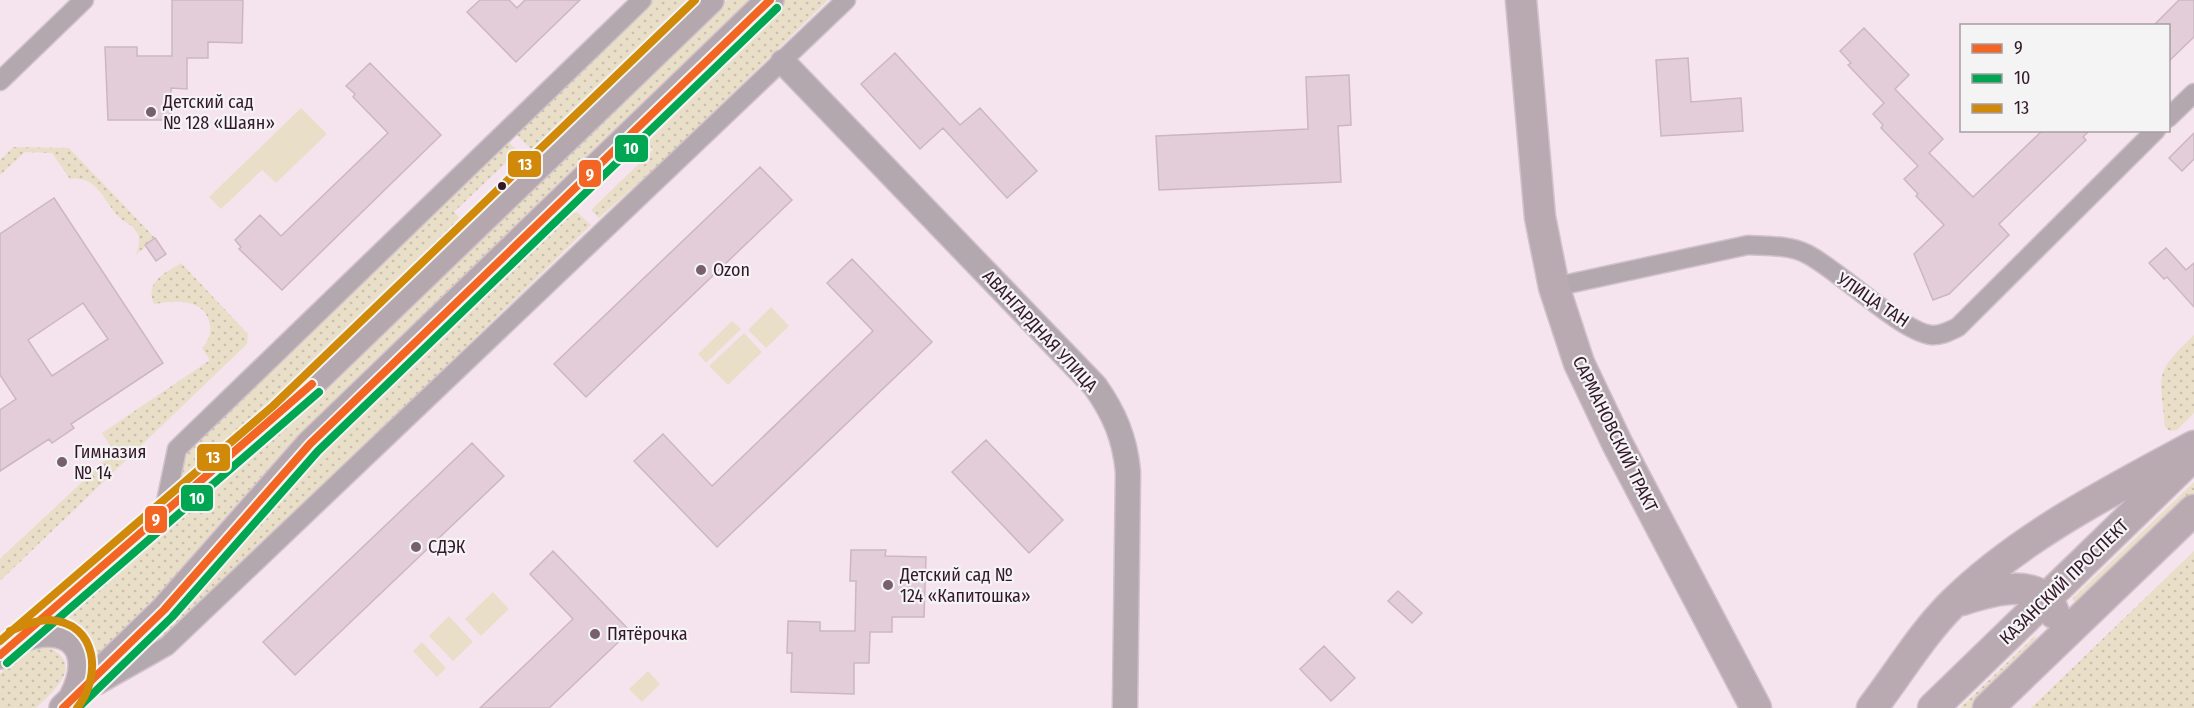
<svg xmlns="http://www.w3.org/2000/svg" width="2194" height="708" font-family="'Fira Sans Condensed',sans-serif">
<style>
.grass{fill:url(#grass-dots)}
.green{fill:#e9dfc9}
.building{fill:#e2cdd9;stroke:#ccb6c3;stroke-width:1.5;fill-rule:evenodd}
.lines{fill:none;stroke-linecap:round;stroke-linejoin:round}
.minor-casing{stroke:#d1c1ca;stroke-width:21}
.tertiary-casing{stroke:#d1c1ca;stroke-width:27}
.secondary-casing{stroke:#d1c1ca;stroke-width:30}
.primary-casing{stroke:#d1c1ca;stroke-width:33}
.minor{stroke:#b4a8af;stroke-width:18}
.tertiary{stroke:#b4a8af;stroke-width:24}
.secondary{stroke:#b4a8ae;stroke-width:27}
.primary{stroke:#b9aab2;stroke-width:30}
.bus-1-casing{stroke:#f4f4f4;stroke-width:12}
.bus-2-casing{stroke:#f4f4f4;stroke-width:12}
.bus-3-casing{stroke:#f4f4f4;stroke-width:12}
.bus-1{stroke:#f26522;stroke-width:8}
.bus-2{stroke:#00a651;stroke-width:8}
.bus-3{stroke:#d08908;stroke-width:8}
.poi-dot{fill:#785f6e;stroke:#f4f4f4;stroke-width:2}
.bus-dot{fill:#35172a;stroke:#f4f4f4;stroke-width:2}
.labels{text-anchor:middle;stroke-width:4.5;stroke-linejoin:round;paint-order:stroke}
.poi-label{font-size:18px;fill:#35172a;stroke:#f4f4f4;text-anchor:start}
.street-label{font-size:18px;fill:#35172a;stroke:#f4f4f4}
.line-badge{stroke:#f4f4f4;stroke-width:2}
.badge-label{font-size:16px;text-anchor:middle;font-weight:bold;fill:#fff}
</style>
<defs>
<pattern id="grass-dots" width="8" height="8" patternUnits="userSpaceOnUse" patternTransform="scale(1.5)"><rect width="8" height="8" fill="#e9dfc9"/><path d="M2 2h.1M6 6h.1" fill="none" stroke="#c8bfad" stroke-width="1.8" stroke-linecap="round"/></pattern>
</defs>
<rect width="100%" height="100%" fill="#f5e4ed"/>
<path class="grass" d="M652 0H696L571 121 531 149 514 132Z
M727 0H758L130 630 87 662 53 626 546 172Z
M784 0H828L673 152 599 218 591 210 653 150 648 143 679 102Z
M506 140 518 151 454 212 459 217 431 256 266 413 176 489 189 448Z
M13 147 69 148 155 238 136 255C138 248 141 239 137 232 132 224 122 221 116 214 103 198 95 175 70 179L52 153 25 152 0 175V160Z
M577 212 591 225 168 638 145 651 314 456 545 228Z
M181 263 248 334 247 344 0 581V559L114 452 102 433 210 360 202 348C208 341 211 335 210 326 207 298 175 300 154 304 144 282 165 273 181 263Z
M2194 335V413L2177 430 2170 431 2165 427C2160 373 2153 374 2194 335Z
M2194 482V495L2079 606 2072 599Z
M2194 551V708H2031Z
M2036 635 2035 645 2030 653 1973 708H1960Z
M43 645C87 662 57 688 36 708H0V674L29 647Z"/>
<path class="green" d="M301 108 327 134 276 183 262 170 221 209 209 197Z
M771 307 789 326 766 348 748 330Z
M732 321 741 329 706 363 698 354Z
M744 333 762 352 728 385 709 366Z
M493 592 509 609 481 636 465 619Z
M449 616 473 642 453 661 429 636Z
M422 642 446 668 437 677 413 651Z
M648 671 660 684 642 702 629 689Z"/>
<path class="building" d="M172 0H243L242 43 208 42V58H187V89L171 88V120H108L105 47H137V56H172Z
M480 0H509L517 8 525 0H580L516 62 467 12Z
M2179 0H2194V37L2169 61V26H2153Z
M1864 28 1909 75 1895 89 1943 139 1929 153 1973 197 2043 130H2090L2083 137 2086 140 1999 224 2009 235 1949 294 1933 300 1914 254 1944 225 1916 196 1918 194 1904 179 1918 166 1881 128 1883 125 1873 114 1884 103 1848 65 1851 63 1840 51Z
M895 53 960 125 980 108 1037 171 1007 198 943 128 920 149 861 84Z
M1688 58 1691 102 1741 98 1743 131 1661 136 1656 60Z
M370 63 441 135 282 290 239 249 241 247 235 240 260 215 281 236 388 133 353 97 355 94 346 86Z
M1349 75 1351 125 1338 126 1341 182 1159 190 1156 136 1308 129 1306 77Z
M2194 133V159L2182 171 2169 158Z
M760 167 792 200 586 397 554 364Z
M54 198 163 363 71 424 74 428 52 443 49 439 0 471V410L16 399 0 375V234ZM83 303 108 339 52 376 28 340Z
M155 238 166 254 156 261 145 245Z
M2166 248 2186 270 2194 263V307L2167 277 2164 279 2149 263Z
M852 259 932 342 717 547 634 461 663 434 712 486 873 331 827 283Z
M986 440 1063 520 1029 553 952 472Z
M472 443 504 476 295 675 263 642Z
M851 550H886L885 556 926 557 924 617H892V632H870L869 663H854V694L791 692 792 653H787L788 621 820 622V631H855L856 581H850Z
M553 551 630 631 549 708H480L573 619 530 574Z
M1398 591 1422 613 1412 623 1388 601Z
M1324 646 1355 678 1331 701 1300 669Z"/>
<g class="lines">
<defs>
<path id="minor" d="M0 81 84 0
M2168 118 2194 93
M1554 287 1748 245C1766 246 1790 245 1807 254 1839 270 1900 331 1931 335 1941 336 1950 331 1958 327L2156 130
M163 516 177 449 642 0
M98 685 167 646 846 0"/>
<path id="tertiary" d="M783 62 1095 386C1114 413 1125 438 1128 472L1125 708"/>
<path id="secondary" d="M20 639C69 620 98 649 73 697
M0 655 280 414 710 0
M63 708 164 610 310 444 770 0"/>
<path id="primary" d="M1521 0 1540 217 1554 287 1579 363 1617 443 1756 708
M1962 600C1990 591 2042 575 2054 613
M1872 708C1899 673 1921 635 1953 603 2021 536 2111 491 2194 446
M1933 708 2190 459
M1988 708 2194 510"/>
</defs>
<use href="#minor" class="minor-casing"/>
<use href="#tertiary" class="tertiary-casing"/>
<use href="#secondary" class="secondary-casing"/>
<use href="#primary" class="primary-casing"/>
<use href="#minor" class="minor"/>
<use href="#tertiary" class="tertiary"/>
<use href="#secondary" class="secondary"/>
<use href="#primary" class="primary"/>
<defs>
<path id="bus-1" d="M0 655 312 384
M63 708 164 610 310 444 770 0"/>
<path id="bus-2" d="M7 663 319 392
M78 708 172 617 318 451 777 8"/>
<path id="bus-3" d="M10 631C22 626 36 620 50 620 98 623 102 677 77 708
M0 641 273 406 695 0"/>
</defs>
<use href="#bus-1" class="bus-1-casing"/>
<use href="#bus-2" class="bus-2-casing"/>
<use href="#bus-3" class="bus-3-casing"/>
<use href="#bus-1" class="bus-1"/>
<use href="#bus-2" class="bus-2"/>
<use href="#bus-3" class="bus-3"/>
</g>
<g class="poi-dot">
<circle cx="151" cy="112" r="6"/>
<circle cx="701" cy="270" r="6"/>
<circle cx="62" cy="462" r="6"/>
<circle cx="416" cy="547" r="6"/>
<circle cx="888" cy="585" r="6"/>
<circle cx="595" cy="634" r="6"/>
</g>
<circle class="bus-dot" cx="502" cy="186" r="5"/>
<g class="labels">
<g class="poi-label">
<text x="163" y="108">Детский сад<tspan x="163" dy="21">№ 128 «Шаян»</tspan></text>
<text x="713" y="276">Ozon</text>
<text x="74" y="458">Гимназия<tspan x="74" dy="21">№ 14</tspan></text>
<text x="428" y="553">СДЭК</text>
<text x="900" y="581">Детский сад №<tspan x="900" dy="21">124 «Капитошка»</tspan></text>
<text x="607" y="640">Пятёрочка</text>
</g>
<g class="street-label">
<text transform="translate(1873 300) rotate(34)" y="6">УЛИЦА ТАН</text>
<text transform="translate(1040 331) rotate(47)" y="6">АВАНГАРДНАЯ УЛИЦА</text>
<text transform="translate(1615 434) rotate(64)" y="6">САРМАНОВСКИЙ ТРАКТ</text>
<text transform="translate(2064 582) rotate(-44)" y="6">КАЗАНСКИЙ ПРОСПЕКТ</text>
</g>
</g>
<g class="line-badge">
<rect x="614" y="134" width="35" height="29" rx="6" fill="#00a651"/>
<rect x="507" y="150" width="35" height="28" rx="6" fill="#d08908"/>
<rect x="578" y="159" width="24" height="29" rx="6" fill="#f26522"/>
<rect x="196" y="443" width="35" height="29" rx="6" fill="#d08908"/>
<rect x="180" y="484" width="34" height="28" rx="6" fill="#00a651"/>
<rect x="144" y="505" width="24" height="29" rx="6" fill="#f26522"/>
</g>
<g class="badge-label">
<text x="631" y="154">10</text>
<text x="525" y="170">13</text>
<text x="590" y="180">9</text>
<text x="213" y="463">13</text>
<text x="197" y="504">10</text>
<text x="156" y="525">9</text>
</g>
<rect x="1960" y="24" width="210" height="108" fill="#f4f4f4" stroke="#a89ca3" stroke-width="1.5"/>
<rect x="1972" y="44" width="30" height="9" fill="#f26522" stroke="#a89ca3" stroke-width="1.5"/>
<text x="2014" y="54" font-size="18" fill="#35172a">9</text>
<rect x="1972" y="74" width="30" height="9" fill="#00a651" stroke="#a89ca3" stroke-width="1.5"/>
<text x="2014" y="84" font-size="18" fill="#35172a">10</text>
<rect x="1972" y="104" width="30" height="9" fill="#d08908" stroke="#a89ca3" stroke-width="1.5"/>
<text x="2014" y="114" font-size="18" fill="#35172a">13</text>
</svg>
